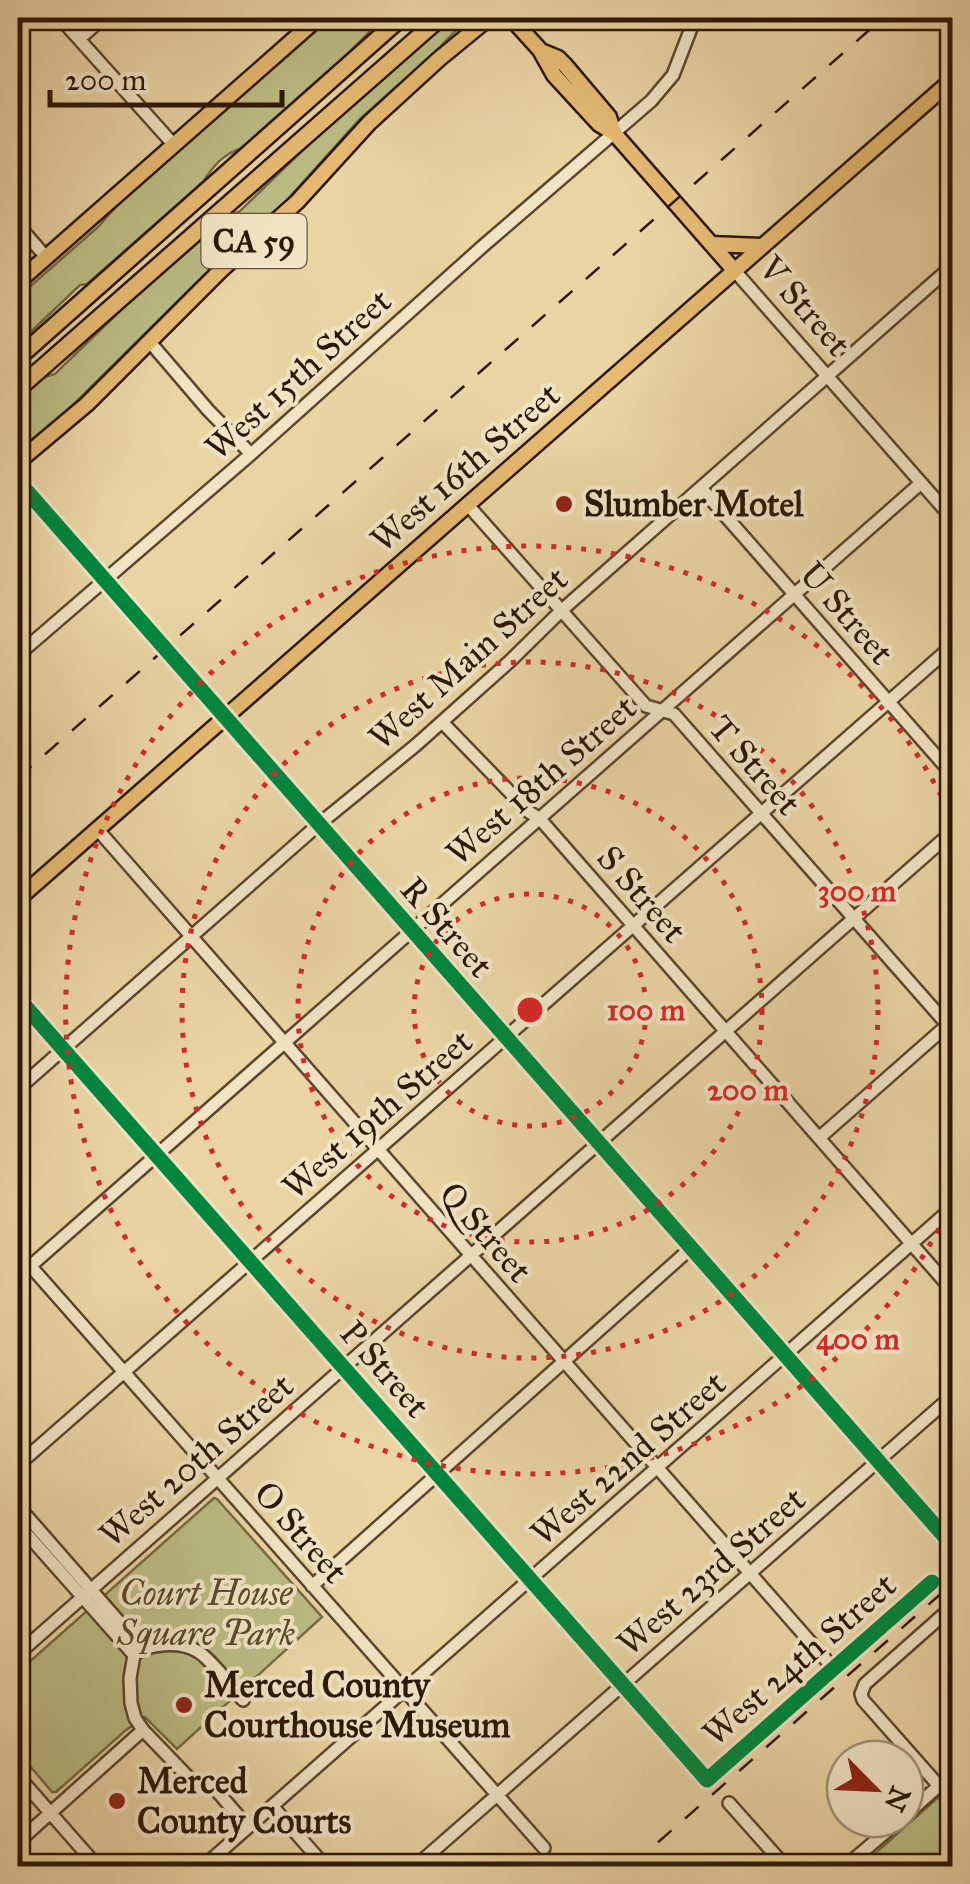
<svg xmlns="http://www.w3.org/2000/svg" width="970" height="1884" font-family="'IM FELL Great Primer',serif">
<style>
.green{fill:#bbbc83;stroke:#746a44;stroke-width:2.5}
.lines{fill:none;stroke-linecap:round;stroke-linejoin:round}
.minor-casing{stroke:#5c462d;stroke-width:16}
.major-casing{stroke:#2c1705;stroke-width:19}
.highway-casing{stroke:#2c1705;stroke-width:20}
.minor{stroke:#f1e3c4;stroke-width:11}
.major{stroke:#e5ba72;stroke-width:14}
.highway{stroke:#e5ba72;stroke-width:15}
.rail{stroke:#2c1705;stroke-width:2.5;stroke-dasharray:18 18;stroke-linecap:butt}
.cycleway-casing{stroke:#f1e3c4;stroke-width:21}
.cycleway{stroke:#00873e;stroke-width:15}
.ring{fill:none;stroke:#d62828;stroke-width:5;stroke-dasharray:5 10}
.poi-dot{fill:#8f2418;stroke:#f1e3c4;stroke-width:4}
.labels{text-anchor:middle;stroke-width:8;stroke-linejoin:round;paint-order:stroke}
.shield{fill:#f1e3c4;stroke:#67543e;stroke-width:2.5}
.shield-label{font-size:32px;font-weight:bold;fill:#2c1705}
.street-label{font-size:35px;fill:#2c1705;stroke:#f1e3c4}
.poi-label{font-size:35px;font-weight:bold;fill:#2c1705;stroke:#f1e3c4;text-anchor:start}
.park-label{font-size:35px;font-style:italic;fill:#57492b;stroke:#f1e3c4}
.centre{fill:#d62828;stroke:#f1e3c4;stroke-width:5}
.ring-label{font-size:30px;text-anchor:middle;font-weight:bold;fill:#d62828;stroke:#f1e3c4;stroke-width:8;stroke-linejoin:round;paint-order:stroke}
</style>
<rect width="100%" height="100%" fill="#ead4a4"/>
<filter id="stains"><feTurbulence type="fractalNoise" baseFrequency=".002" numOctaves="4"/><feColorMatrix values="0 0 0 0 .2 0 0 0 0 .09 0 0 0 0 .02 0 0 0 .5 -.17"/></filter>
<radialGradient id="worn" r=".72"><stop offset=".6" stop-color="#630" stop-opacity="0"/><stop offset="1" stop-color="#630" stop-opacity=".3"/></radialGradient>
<path class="green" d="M329 18H383L332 70 243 148C224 153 213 166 203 182L87 284 80 285 18 344V297L99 226 119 203Z
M453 18H468L432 55 360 119 286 201 198 281 71 407 38 435 18 449V400L44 377 55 374 123 308 228 215 239 212 310 143Z
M214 1498 217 1499 322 1617 177 1749 145 1717 126 1730 56 1792H52L18 1752V1672Z
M952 1785V1866H861Z"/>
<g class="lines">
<defs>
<path id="minor" d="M60 18 173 144
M79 39 103 18
M18 225 46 257
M734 270 952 518
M149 341 208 410 251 454
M18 481 952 1545
M701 488 952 774
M467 504 646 706 674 714 952 1030
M18 655 251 454 483 246 651 101 673 75 695 18
M442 722 529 812 540 819 952 1290
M98 830 834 1669
M18 998 707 1780 932 1582
M18 1089 318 825 416 745 510 661 562 610 952 266
M819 1138 951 1022
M18 1252 544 1848
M18 1277 921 483
M18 1465 952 646
M18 1506 142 1648
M18 1524 134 1655
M312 1586 690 1249
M18 1654 952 832
M243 1700C233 1688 209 1657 197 1651 180 1641 148 1643 134 1655L130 1678 131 1703 135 1718 143 1730 191 1780 210 1783 248 1827
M18 1776 97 1866
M939 1786 863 1700 861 1694 865 1684 952 1607
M729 1803 785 1866
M273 1807 325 1866
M905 1816 952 1774
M18 1842 143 1730
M204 1866 952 1208
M416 1866 952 1396
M846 1866 901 1819"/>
<path id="major" d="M511 18 540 50 554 75 599 124 614 133 734 270
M541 51 558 58 565 65 609 117 614 133
M711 244 761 246
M18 282 318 18
M18 462 87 404 221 270 297 202 369 123 439 59 489 18
M18 899 952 80"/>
<path id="highway" d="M18 358 401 18
M18 389 440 18"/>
</defs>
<use href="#minor" class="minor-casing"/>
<use href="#major" class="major-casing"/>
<use href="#highway" class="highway-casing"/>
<use href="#minor" class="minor"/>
<use href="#major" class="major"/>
<use href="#highway" class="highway"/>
<path class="rail" d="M18 778 883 18
M631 1866 952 1584"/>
<defs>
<path id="cycleway" d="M18 481 952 1545
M18 998 707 1780 932 1582"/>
</defs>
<use href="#cycleway" class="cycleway-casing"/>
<use href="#cycleway" class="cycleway"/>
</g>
<g class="ring">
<circle cx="530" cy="1010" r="116"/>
<circle cx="530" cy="1010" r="232"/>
<circle cx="530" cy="1010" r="348"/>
<path d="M952 1202A464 464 0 1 1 952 818"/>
</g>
<g class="poi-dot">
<circle cx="564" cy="504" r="10"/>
<circle cx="184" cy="1705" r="10"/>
<circle cx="117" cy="1801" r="10"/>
</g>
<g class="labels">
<rect class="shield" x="201.5" y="214" width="105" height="54" rx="8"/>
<g class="shield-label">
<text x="254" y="252">CA 59</text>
</g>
<g class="street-label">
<text transform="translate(805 306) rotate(49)" y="12">V Street</text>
<text transform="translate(298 374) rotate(-42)" y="12">West 15th Street</text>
<text transform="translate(465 467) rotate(-41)" y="12">West 16th Street</text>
<text transform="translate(847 613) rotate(49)" y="12">U Street</text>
<text transform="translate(468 658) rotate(-42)" y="12">West Main Street</text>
<text transform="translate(755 765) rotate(49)" y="12">T Street</text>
<text transform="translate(541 780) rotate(-41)" y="12">West 18th Street</text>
<text transform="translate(642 894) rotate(49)" y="12">S Street</text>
<text transform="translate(447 927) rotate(49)" y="12">R Street</text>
<text transform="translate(377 1114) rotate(-41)" y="12">West 19th Street</text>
<text transform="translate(486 1232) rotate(49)" y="12">Q Street</text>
<text transform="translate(385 1369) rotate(49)" y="12">P Street</text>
<text transform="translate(628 1458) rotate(-41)" y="12">West 22nd Street</text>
<text transform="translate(196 1460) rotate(-41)" y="12">West 20th Street</text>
<text transform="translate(301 1532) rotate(49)" y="12">O Street</text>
<text transform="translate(711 1571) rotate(-41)" y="12">West 23rd Street</text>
<text transform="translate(799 1659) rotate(-41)" y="12">West 24th Street</text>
</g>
<g class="poi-label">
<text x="584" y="516">Slumber Motel</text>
<text x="204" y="1697">Merced County<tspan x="204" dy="40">Courthouse Museum</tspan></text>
<text x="137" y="1793">Merced<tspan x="137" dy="40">County Courts</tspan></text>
</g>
<g class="park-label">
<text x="206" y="1605">Court House<tspan x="206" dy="40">Square Park</tspan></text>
</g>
</g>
<circle cx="530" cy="1010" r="15" class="centre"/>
<g class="ring-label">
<text x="857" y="901">300 m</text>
<text x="646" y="1020">100 m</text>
<text x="748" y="1100">200 m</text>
<text x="858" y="1349">400 m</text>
</g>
<rect width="970" height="1884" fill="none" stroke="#ead4a4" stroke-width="60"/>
<rect x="20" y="20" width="930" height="1844" fill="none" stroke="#2c1705" stroke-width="5"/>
<rect x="30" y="30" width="910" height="1824" fill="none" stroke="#2c1705" stroke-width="2.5"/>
<g transform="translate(875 1789) rotate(114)"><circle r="48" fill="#f1e3c4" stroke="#a29178" stroke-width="2.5"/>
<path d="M0-8L18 38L0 25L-18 38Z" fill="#8f2418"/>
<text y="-15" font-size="28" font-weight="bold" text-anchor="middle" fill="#2c1705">N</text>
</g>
<path d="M50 90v15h232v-15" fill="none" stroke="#2c1705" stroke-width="5"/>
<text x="65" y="90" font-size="30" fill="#2c1705" stroke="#f1e3c4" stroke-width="8" paint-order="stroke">200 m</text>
<rect width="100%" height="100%" filter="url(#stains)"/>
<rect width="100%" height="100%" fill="url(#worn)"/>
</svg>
